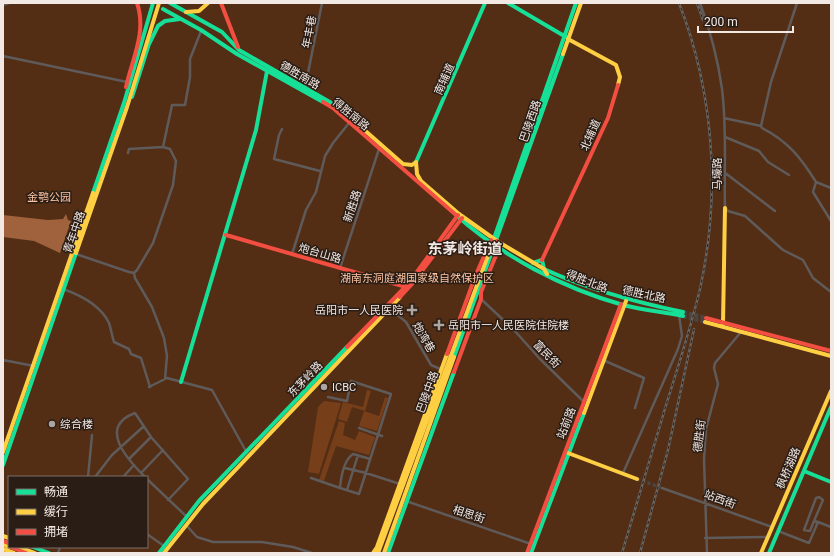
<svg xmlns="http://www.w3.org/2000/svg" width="834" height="556" font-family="Roboto,'Noto Sans SC',sans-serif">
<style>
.green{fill:#532d14;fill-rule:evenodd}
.forest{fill:#763f1a}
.water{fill:#9f623d}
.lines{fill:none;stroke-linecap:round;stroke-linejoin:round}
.secondary-tunnel{stroke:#4c4541;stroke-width:3.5;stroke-dasharray:3.5 2;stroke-linecap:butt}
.primary-tunnel{stroke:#4c4541;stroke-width:4;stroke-dasharray:4 2;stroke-linecap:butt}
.street{stroke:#5f5b5a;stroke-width:2.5}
.fast{stroke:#16e098;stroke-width:4}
.slow{stroke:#ffcf43;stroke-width:4}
.jam{stroke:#f24e42;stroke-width:4}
.rail-casing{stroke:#666360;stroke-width:2.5}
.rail{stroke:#2a1d15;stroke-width:1;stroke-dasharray:3;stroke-linecap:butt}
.poi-dot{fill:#aea5a1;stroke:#2a1d15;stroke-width:1.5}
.labels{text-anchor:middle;stroke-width:3;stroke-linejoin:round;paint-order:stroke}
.street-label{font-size:11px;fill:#f3e9e4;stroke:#2a1d15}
.park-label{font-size:11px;fill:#fcc3a3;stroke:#2a1d15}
.poi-label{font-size:11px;fill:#f3e9e4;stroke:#2a1d15;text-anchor:start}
.district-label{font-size:15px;font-weight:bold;fill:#f3e9e4;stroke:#2a1d15}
</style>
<rect width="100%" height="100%" fill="#2f2824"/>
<path class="green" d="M3 3H831V553H3ZM9 477H147V547H9Z"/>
<path class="forest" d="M367 390 371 391 365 411 352 407 347 422 338 419 343 402 363 407Z
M385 397 388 398 377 431 359 426 364 411 379 416Z
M324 401 341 403 319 474 308 472 318 407Z
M339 421 345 423 343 435 355 440 359 431 375 437 369 455 336 446 324 481 319 480Z"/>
<path class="water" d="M66 214 68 220 71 221 60 253 34 241 3 237V215L48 220 63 219Z"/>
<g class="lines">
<path class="secondary-tunnel" d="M637 479 662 488"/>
<path class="primary-tunnel" d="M683 312 706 318
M683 316 705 322"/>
<path class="street" d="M700 3C710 30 718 60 722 89 727 128 724 169 725 208L728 211 745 216 783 250 803 260 813 278 831 292
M3 5 9 3
M3 56 127 82
M305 88 322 3
M724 118 761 126 771 82 797 3
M761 126 762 128C788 141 801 158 816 182L813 192 831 221
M282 129 279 135 274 159 320 171
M725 137 759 151 768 162 789 175
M128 153 129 149 163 147 172 105H185L190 77V59L201 31
M724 172 775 211
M816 182 831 188
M76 254 129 272 134 273 137 270 153 243 173 185 176 161 170 149 163 147
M292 254 306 210 316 192 325 156 333 143 349 123
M340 268 379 149
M134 273 135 278 152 307 164 338 167 356 165 379
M63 289C80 295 101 306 109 323 111 329 112 336 114 342L129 349 131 354 141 358 150 387
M481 299 514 330 540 359 584 402
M390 309 406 322 431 365 443 370
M3 360 34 366
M603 360 644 378 635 408
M149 387 167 378 212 390 247 453
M328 397 347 401 351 381 391 394 359 494 340 488C341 477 344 460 353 454L370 459
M359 428 382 436
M129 459 151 437
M345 468 366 473 400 484
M141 473 163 450
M623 473 678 349 682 336 679 315
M88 477 92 435
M95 477 112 455 144 426
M123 477 134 465
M145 477C128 460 97 427 135 413L151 437 188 479 168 500
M311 478 340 488
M147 479 187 517
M662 488 772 527
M347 490 358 455
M406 501 531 544
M814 521 810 531 804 530 816 498 819 497 823 500 814 521 818 522
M186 525 197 537 213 542H262L293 547 312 553
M778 531 809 543 818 522 831 527
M147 534 164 546
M705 538 768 537
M58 553 60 547
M707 553 704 459 706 429 718 384 714 368 715 363 741 332"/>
<path class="fast" d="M170 3 222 32 239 50 335 105 345 113
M508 3 566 37
M163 9 201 30 237 54 323 102
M132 97 149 44 158 26 165 21 180 19
M416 162 485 3
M93 193 124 103 153 3
M456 215C503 257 563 288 623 305 643 310 663 312 683 316
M490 250 576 3
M533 263 542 260 544 269C589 290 635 302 683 312
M454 357 563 54
M181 382 256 130 267 71
M3 465 76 253
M804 471 831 482
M33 547 49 553
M159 553 199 501 347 347
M388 553 454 372
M531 553 584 413
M769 553 831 407"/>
<path class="slow" d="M186 12 199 11 208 3
M568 39 616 65 620 77 618 85
M563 54 581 3
M345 113 403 164 412 165 416 162 417 174 421 181 459 214 497 241 544 269 547 274
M76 253 127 107 159 3
M705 322 831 356
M723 323 725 208
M584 413 626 301
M3 452 93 193
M568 453 637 479
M3 536 9 538
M3 544 9 547
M19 547 35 553
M3 549 14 553
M164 553 203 504 400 297
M373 553 377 547 447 354
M378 553 490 250
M384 553 454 357
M761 553 831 391"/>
<path class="jam" d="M221 3 238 47
M126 87C132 59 147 32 137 3
M323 102 333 108 456 215
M226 235 406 287
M542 260 608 118 618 85
M400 297 412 284 462 218
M706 318 831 351
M347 347 409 283 458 215
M447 354 475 277 491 240
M454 372 481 299V292L499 248 497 241
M3 541 9 543
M10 547 26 553
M527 553 621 304"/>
<defs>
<path id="rail" d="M697 3 703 20
M622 553C637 503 652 452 667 402 679 364 691 327 700 289 721 194 714 93 679 3
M640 553 668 450 694 329"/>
</defs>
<use href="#rail" class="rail-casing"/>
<use href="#rail" class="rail"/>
</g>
<g class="poi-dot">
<path d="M410 304h4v4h4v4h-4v4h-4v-4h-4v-4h4z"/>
<path d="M437 319h4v4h4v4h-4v4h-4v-4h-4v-4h4z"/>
<circle cx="324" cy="387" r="4"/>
<circle cx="52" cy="424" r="4"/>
</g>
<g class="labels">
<g class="street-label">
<text transform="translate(309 32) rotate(-79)" y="4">年丰巷</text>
<text transform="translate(300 75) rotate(30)" y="4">德胜南路</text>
<text transform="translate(444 79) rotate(-66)" y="4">南辅道</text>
<text transform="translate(351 114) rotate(39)" y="4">得胜南路</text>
<text transform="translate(530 121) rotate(-71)" y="4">巴陵西路</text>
<text transform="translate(590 135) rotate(-66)" y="4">北辅道</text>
<text transform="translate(717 174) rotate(-90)" y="4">马壕路</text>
<text transform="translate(352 206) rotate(-71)" y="4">新胜路</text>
<text transform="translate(74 232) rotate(-71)" y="4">青年中路</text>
<text transform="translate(320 253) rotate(16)" y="4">炮台山路</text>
<text transform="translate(587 281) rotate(21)" y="4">得胜北路</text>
<text transform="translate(644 294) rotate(12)" y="4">德胜北路</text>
<text transform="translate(424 337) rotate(60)" y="4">炮湾巷</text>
<text transform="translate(547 354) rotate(46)" y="4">富民街</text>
<text transform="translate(305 379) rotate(-46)" y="4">东茅岭路</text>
<text transform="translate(427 392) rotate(-70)" y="4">巴陵中路</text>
<text transform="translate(566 423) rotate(-69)" y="4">站前路</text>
<text transform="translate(699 436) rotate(-83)" y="4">德胜街</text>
<text transform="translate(788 468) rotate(-67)" y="4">枫桥湖路</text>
<text transform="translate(720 499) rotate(20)" y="4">站西街</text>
<text transform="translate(469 514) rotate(19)" y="4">相思街</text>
</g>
<g class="park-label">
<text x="49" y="201">金鹗公园</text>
<text x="417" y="282">湖南东洞庭湖国家级自然保护区</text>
</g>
<g class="poi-label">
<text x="403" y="314" text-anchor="end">岳阳市一人民医院</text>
<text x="448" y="329">岳阳市一人民医院住院楼</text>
<text x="332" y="391">ICBC</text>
<text x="60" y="428">综合楼</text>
</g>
<g class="district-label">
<text x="465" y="254">东茅岭街道</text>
</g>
</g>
<rect width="834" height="556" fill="none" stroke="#f3e9e4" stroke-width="8"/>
<rect x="8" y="476" width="140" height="72" fill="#2a1d15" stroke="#7a6f68"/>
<rect x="16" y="489" width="20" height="6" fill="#16e098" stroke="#7a6f68"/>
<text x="44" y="496" font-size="12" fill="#f3e9e4">畅通</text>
<rect x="16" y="509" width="20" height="6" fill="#ffcf43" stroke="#7a6f68"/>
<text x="44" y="516" font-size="12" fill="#f3e9e4">缓行</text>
<rect x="16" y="529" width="20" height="6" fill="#f24e42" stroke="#7a6f68"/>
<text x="44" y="536" font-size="12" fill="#f3e9e4">拥堵</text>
<path d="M698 26v6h95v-6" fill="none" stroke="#f3e9e4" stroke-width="2"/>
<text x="704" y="26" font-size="12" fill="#f3e9e4" stroke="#2a1d15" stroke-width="3" paint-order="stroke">200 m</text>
</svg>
